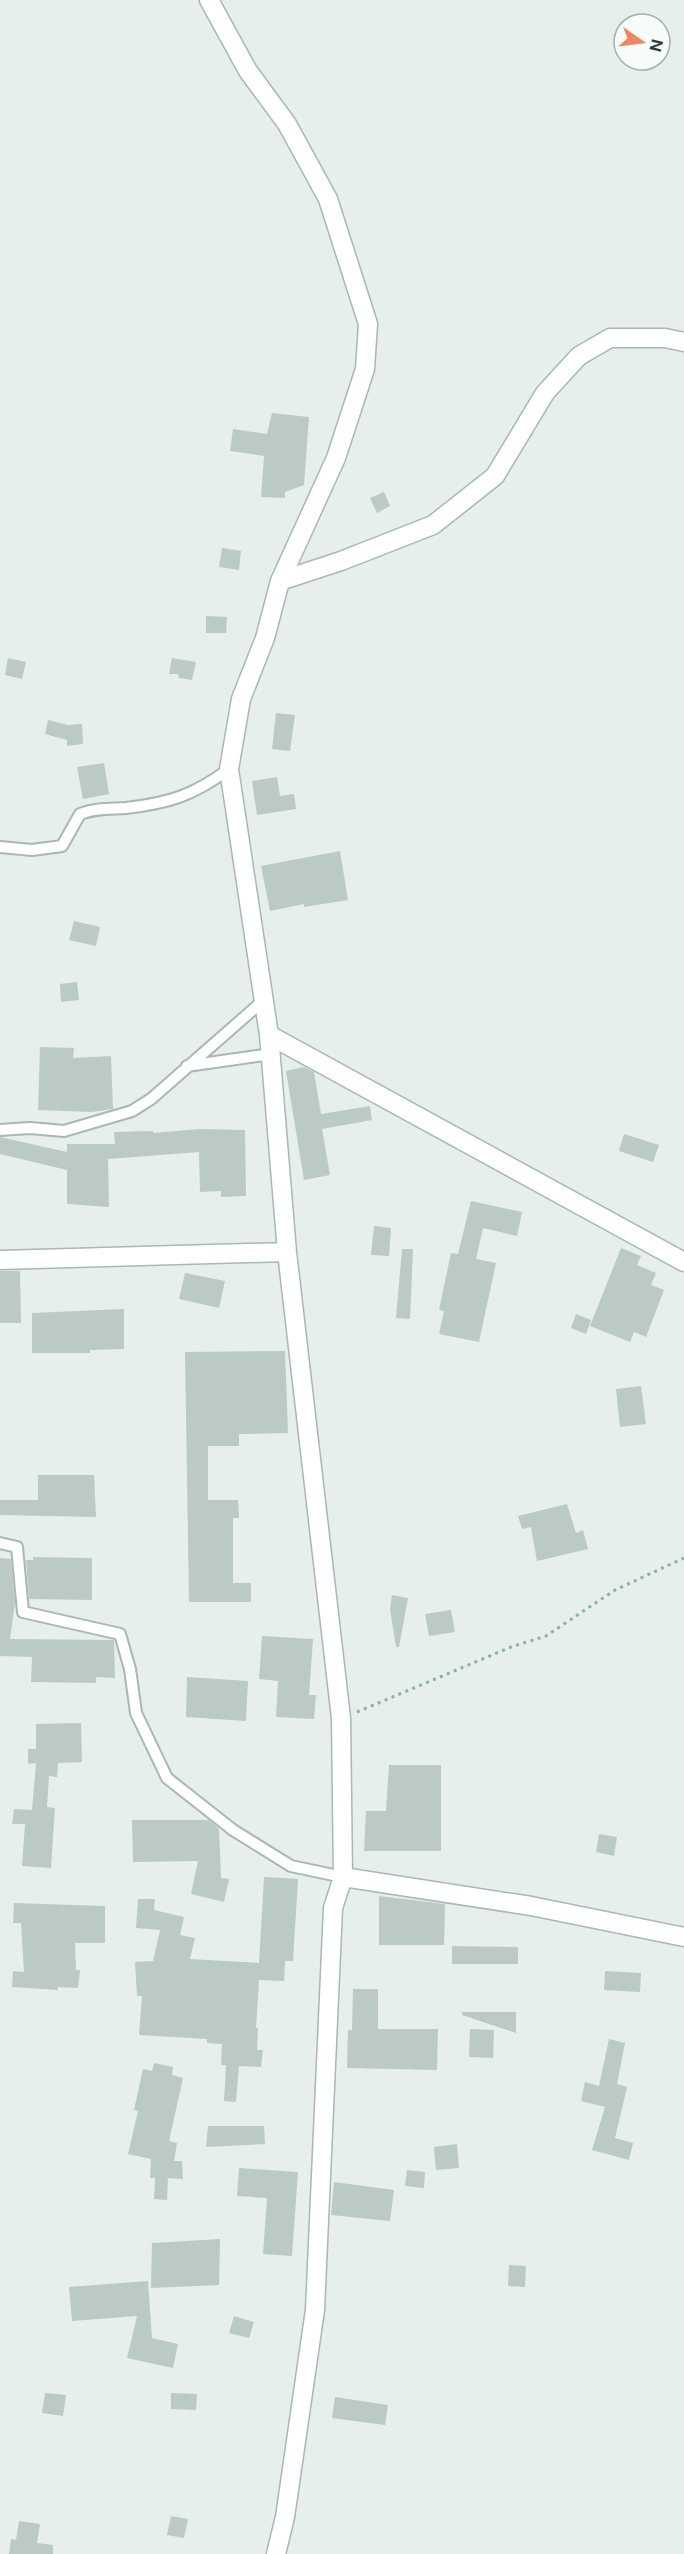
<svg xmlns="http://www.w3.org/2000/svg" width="684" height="2554" font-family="'Public Sans',sans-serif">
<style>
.building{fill:#bbcac4}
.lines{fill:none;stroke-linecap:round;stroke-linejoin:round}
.service-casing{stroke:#a8b8b2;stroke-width:14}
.minor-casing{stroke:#a8b8b2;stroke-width:21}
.path{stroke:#86b3a5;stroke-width:3;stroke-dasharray:3 4.5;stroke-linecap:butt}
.service{stroke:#fff;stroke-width:10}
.minor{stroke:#fff;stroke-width:18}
</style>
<rect width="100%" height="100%" fill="#e6efeb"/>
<path class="building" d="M272 413 309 417 304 485 285 492V498L261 497 264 456 230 451 233 429 267 434Z
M384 492 390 506 377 513 370 498Z
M222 548 241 551 239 570 219 567Z
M206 616 227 617 226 633H206Z
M8 658 26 662 22 679 5 675Z
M172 658 196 662 192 680 179 678 178 674H169Z
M276 713 295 715 290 751 272 749Z
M48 720 68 725 82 724 83 744 67 746V740L45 734Z
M104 763 109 794 83 799 77 767Z
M277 777 280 796 294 794 296 809 257 815 252 781Z
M340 851 348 900 304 907V904L270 911 261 866Z
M74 921 100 927 96 946 69 940Z
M77 982 79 1000 61 1002 60 984Z
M40 1047 74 1048 73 1058 111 1056 113 1109 92 1112 38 1110Z
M304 1067 314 1072 321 1114 370 1106 372 1120 322 1129 330 1175 304 1180 286 1071Z
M200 1129 245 1130 246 1196 221 1197V1191L200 1192 199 1152 108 1159 109 1207 67 1204V1170L0 1154V1137L67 1152V1144H115L114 1132 153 1131V1133Z
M624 1134 659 1145 653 1162 619 1151Z
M471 1201 522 1212 517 1236 483 1228 476 1259 496 1263 479 1342 439 1334 444 1311 439 1310 451 1253 458 1254Z
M374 1226 391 1228 389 1256 371 1255Z
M621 1248 641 1256 637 1265 656 1273 651 1285 664 1290 646 1337 634 1332 630 1342 590 1326Z
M402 1249H413L410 1319 396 1318Z
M0 1271H20L21 1323H0Z
M185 1273 225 1281 219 1308 179 1299Z
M124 1309V1349L90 1350V1353H32V1313Z
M576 1314 591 1320 586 1334 571 1328Z
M285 1351 288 1433 239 1434V1446H208V1500H238L239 1518H233V1583H251V1602H189L185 1352Z
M641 1386 646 1424 620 1427 616 1389Z
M38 1475H94L96 1517 0 1515V1500H38Z
M567 1504 576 1533 583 1530 588 1549 537 1561 531 1527 522 1529 518 1516Z
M33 1557 92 1558V1600L29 1599 26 1560H33Z
M0 1558 11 1559 15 1603 10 1639 114 1640 115 1678 96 1677V1683L31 1682 32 1657 0 1656Z
M392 1595 408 1598 399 1647H396L390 1609Z
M451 1610 455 1632 429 1636 425 1614Z
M262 1636 313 1639 309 1695H316L314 1719 276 1717 278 1681 259 1679Z
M187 1677 248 1681 246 1721 186 1717Z
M81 1723 82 1762 58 1763 57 1777 49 1776 47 1807 55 1808 51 1868 22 1866 25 1824H12L14 1809 32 1810 36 1763 28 1764V1749H36V1724Z
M389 1765H441V1851H364L366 1811H386Z
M132 1820H209L219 1829 221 1878 229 1879 224 1902 191 1894 198 1861 133 1862Z
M599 1834 617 1837 614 1856 596 1852Z
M264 1877 298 1879 293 1961H285L284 1981 259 1980 256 2028H258L257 2050H263L261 2067 239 2066 236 2102 224 2101 226 2065H221L222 2044 207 2043V2039L139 2035 142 1996H137L135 1962 153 1961 160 1930 136 1928 138 1899H155L154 1910 184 1917 180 1935 195 1938 190 1959 259 1963Z
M379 1896 445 1904 444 1945H379Z
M14 1903 105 1906V1943H75L76 1970H80L78 1988 58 1987V1990L12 1987 13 1971 24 1972 21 1923H13Z
M452 1946 518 1947V1964H452Z
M605 1971 641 1973 640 1992 604 1990Z
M353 1989H378V2029H438L437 2070 347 2068 348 2030H352Z
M462 2012H516V2033L462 2015Z
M470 2029 494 2030 493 2058 469 2057Z
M609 2039 625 2043 617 2084 627 2087 615 2138 633 2143 629 2160 592 2150 605 2107 581 2101 585 2082 599 2086Z
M154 2063 173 2067 172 2075 183 2078 169 2141 177 2143 174 2161H182L183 2179 168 2178 167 2200 154 2199 155 2178H150L151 2159 128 2154 138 2111 134 2110 143 2069 152 2071Z
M208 2126H264L265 2144 206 2147Z
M457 2144 459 2168 436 2170 434 2147Z
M239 2168 298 2172 292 2256 263 2254 267 2198 237 2196Z
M407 2170 425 2172 424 2188 405 2186Z
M334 2182 394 2190 390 2221 331 2215Z
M220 2239 219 2285 151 2288 152 2243Z
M509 2265 526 2266 525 2287 508 2286Z
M148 2281 152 2338 178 2344 173 2368 127 2358 137 2316 72 2321 69 2287Z
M234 2316 254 2322 249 2338 229 2333Z
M45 2393 66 2395 63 2416 42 2413Z
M171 2393 197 2394 196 2410 171 2409Z
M335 2397 388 2405 385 2425 332 2418Z
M171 2516 188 2519 184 2538 167 2535Z
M19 2521 40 2524 37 2543 53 2545V2554H9L11 2539 16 2540Z"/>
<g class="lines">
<defs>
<path id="service" d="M0 847 32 850 62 846 80 814C95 808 110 809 126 808 170 803 194 795 229 769
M187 1066 271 1054
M0 1130 30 1128 64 1131 132 1111 151 1099 264 1000
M0 1543 17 1547 23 1612 120 1634 130 1669 136 1713 167 1778 233 1830 291 1866 343 1877"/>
<path id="minor" d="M209 0 248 71 287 124 328 199 368 324 365 369 336 458 280 581
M269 1035 684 1262
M0 1260 287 1252
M343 1877 531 1906 684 1937
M276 2554 285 2517 315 2310 333 1908 343 1877 341 1718 287 1252 269 1035 229 769 241 699 265 638 280 581 341 561 433 525 495 476 545 393 579 356 610 338H665L684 342"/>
</defs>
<use href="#service" class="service-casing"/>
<use href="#minor" class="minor-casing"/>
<path class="path" d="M357 1712 511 1647 546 1636 615 1590 684 1558"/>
<use href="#service" class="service"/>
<use href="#minor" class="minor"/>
</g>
<g transform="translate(642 42) rotate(104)"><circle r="28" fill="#f7fbf9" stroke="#a3b1ad" stroke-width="1.5"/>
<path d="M0-4.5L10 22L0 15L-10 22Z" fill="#f4845f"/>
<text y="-9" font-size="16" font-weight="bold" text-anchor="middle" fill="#24423a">N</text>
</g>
</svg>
